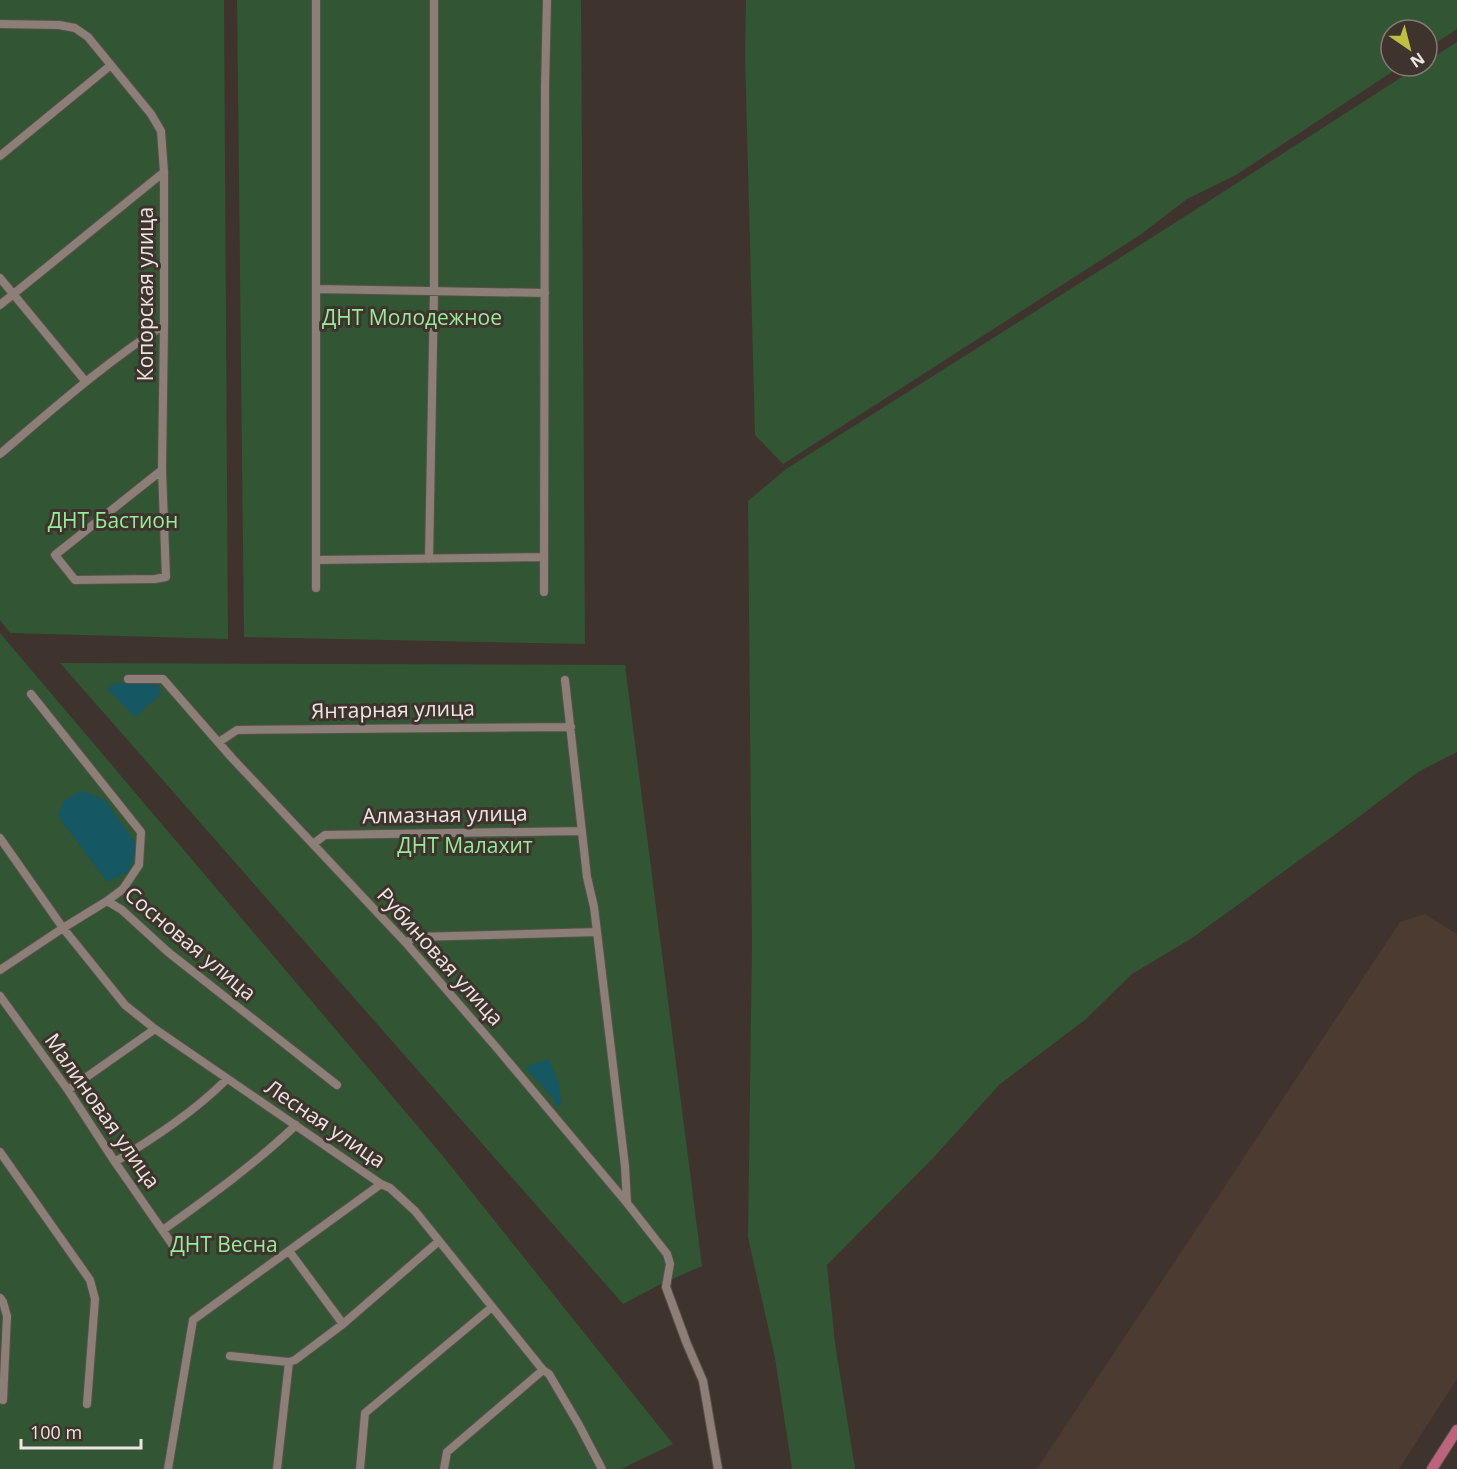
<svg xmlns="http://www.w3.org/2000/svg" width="1457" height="1469" font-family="'Open Sans',sans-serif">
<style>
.built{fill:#4b3b31}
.green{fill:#325534}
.water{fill:#155763}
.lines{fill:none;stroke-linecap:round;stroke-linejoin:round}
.minor-casing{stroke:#59504a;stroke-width:10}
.major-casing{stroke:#59504a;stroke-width:12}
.minor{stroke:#8b7f77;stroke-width:8}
.major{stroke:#bd637b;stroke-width:10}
.labels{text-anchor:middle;stroke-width:6;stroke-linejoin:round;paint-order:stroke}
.street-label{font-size:21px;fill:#ece5e1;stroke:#3e342d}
.park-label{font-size:21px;fill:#97ec9a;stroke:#3e342d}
</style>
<rect width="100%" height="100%" fill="#3e342d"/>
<path class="built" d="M1425 914 1457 934V1379L1399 1469H1037L1400 922Z"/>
<path class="green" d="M0 0H224L228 639 10 633 0 620Z
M237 0H581L585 644 244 637Z
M746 0H1457V29L1427 49V30H1391V66H1401L1236 175 1187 199 1140 235 783 464 755 435 745 54Z
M1457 42V752L1418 772 1352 822 1192 938 1132 974 1086 1019 999 1085 934 1157 827 1265 835 1343 855 1469H792L775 1358 748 1237 752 941 748 501 786 469 1181 219 1419 66H1427V61Z
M0 633 442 1155 673 1444 621 1469H0Z
M60 663 625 665 702 1266 661 1284 623 1304Z"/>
<path class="water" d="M118 683 158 685 161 694 135 717 108 690 109 686Z
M80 791 93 795 105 800 136 844 135 857 128 872 107 882 58 816 64 801Z
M549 1059 559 1084 561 1105 557 1107 552 1097 526 1068 527 1066Z"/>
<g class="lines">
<defs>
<path id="minor" d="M0 24 59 25 75 28 88 37 151 114 161 131 164 172V325L162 470 166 577 155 579 75 580 55 555 162 470
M0 156 111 65
M0 278 86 382
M316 289 545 293
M0 305 164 172
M0 454C53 409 106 362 164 325
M429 559 434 291V0
M316 560 544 557
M316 588V0
M544 592 545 88 547 0
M128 679H163L232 758 406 943 496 1047 627 1203
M565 680 587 877 594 907 597 932 625 1166 627 1203 667 1254 670 1264 666 1287 687 1344 703 1381 718 1469
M31 694 141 832 139 865 123 889 107 901 122 910 168 952 337 1085
M219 742 237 730 571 727
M0 838 63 928 125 1005 155 1029 381 1184 390 1188 415 1211 543 1370 549 1374 579 1425 602 1469
M313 844 325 835 582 831
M406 943 415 937 597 932
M0 970 63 928 107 901
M0 996 68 1090 115 1162 174 1247
M68 1090 155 1029
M0 1152 90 1280 95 1299 87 1404
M115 1162C155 1137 194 1112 227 1079
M163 1230C209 1197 255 1164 296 1125
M289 1251 343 1324
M0 1298 3 1302 7 1316 3 1400
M230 1356 289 1362
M168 1469 193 1320 381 1184
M277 1469 289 1362 295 1360 343 1324 439 1241
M360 1469 365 1413 492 1307
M444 1469 447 1452 543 1370"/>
<path id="major" d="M1432 1469 1457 1430"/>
</defs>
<use href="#minor" class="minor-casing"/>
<use href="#major" class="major-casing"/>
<use href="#minor" class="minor"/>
<use href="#major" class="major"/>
</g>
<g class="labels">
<g class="street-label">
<text transform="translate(146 294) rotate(-90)" y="7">Копорская улица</text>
<text transform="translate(393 710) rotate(-1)" y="7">Янтарная улица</text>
<text transform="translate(445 815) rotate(-1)" y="7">Алмазная улица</text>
<text transform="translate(190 944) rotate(40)" y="7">Сосновая улица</text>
<text transform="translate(440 957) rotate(48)" y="7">Рубиновая улица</text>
<text transform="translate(102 1111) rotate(55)" y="7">Малиновая улица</text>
<text transform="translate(325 1124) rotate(34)" y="7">Лесная улица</text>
</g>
<g class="park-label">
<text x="412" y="325">ДНТ Молодежное</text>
<text x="113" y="528">ДНТ Бастион</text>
<text x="465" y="853">ДНТ Малахит</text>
<text x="224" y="1252">ДНТ Весна</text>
</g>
</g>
<g transform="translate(1409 48) rotate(145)"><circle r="28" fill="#3e342d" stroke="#847b75" stroke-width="1.5"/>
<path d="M0-4.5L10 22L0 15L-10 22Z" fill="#bcbf43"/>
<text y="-9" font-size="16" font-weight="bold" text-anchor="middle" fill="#ece5e1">N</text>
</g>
<path d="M21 1439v9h120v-9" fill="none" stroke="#ece5e1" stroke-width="3"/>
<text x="30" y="1439" font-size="18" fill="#ece5e1" stroke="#3e342d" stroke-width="4.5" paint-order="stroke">100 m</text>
</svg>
